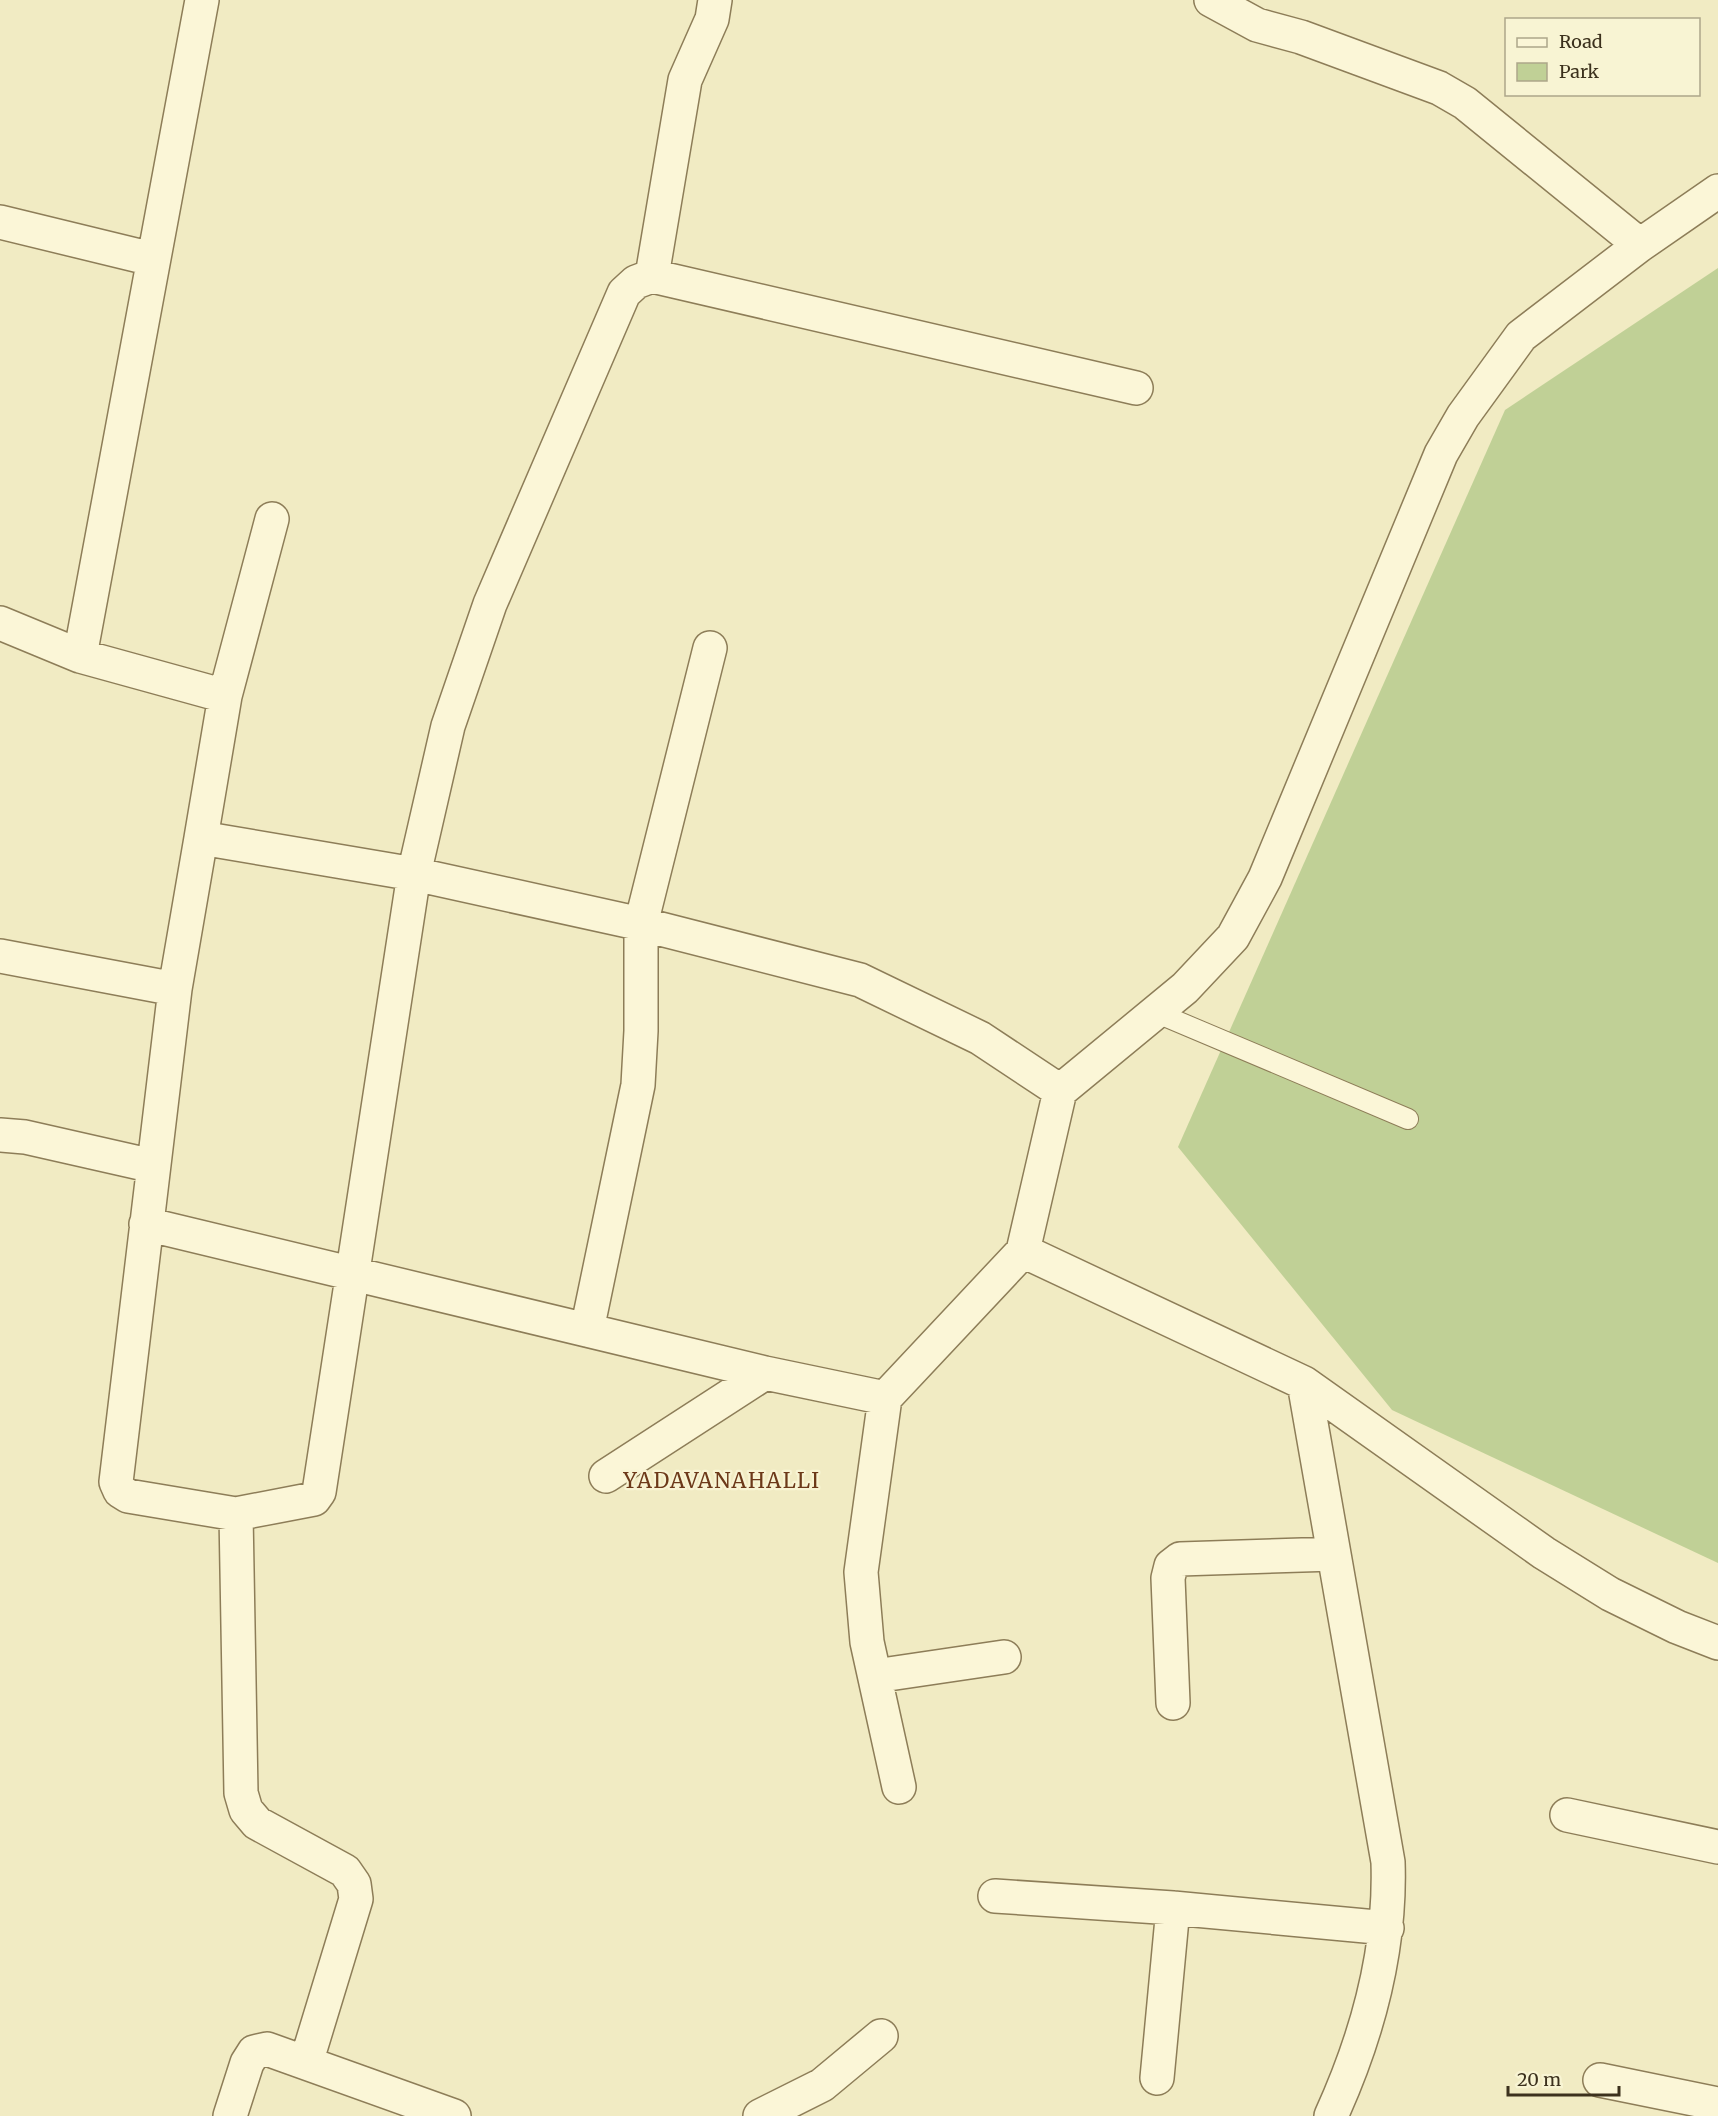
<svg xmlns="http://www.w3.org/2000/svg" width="1718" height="2116" font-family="Merriweather,serif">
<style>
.green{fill:#c0d096}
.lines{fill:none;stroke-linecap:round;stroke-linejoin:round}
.service-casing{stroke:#8d7d58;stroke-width:22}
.minor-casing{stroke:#8d7d58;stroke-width:36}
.service{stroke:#fbf6d7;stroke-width:20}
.minor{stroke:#fbf6d7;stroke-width:33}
.labels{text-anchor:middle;stroke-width:4.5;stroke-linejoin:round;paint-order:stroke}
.quarter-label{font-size:21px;letter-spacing:1.5px;fill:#6c3919;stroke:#f8f4d3}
</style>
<rect width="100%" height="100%" fill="#f1ebc3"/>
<path class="green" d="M1718 268V1563L1392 1410 1178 1147 1505 410Z"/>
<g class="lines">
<defs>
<path id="service" d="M1155 1012 1408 1119"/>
<path id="minor" d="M1211 0 1257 25 1301 37 1439 88 1465 103 1640 245
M0 222 152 259
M652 276 685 80 712 19 715 0
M0 623 80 656 225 696 201 838
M80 656 202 0
M225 696 272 519
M0 956 175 989 201 838 414 874 641 924 860 980 980 1038 1060 1091 1023 1251 1304 1383 1544 1553 1610 1594 1677 1627 1718 1643
M175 989 116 1482 120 1491 128 1496 236 1514 241 1793 246 1810 257 1823 345 1871 354 1884 356 1899 306 2063
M1060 1091 1185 988 1233 937 1265 878 1441 454 1463 416 1521 336 1640 245 1718 191
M0 1135 25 1137 153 1166
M146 1224 765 1373 885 1398 1023 1251
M587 1330 638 1085 641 1031V924L710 648
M1304 1383 1388 1862C1391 1949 1367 2037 1331 2116
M885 1398 861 1572 867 1642 899 1787
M606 1476 765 1373
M236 1514 314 1499 319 1492 414 874 448 726 490 604 624 293 636 282 652 276 1136 388
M875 1676 1004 1657
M1173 1703 1168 1578 1171 1566 1180 1559 1334 1554
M1567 1815 1718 1847
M995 1896 1173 1908 1387 1928
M1157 2078 1173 1908
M1600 2080 1718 2104
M230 2116 247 2063 254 2052 267 2049 454 2116
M760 2116 822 2085 881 2036"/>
</defs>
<use href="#service" class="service-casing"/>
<use href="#minor" class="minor-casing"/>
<use href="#service" class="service"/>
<use href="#minor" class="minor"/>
</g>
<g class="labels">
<g class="quarter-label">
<text x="722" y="1488">YADAVANAHALLI</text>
</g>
</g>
<rect x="1505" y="18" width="195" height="78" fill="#f8f4d3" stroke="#ada68a" stroke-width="1.5"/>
<rect x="1517" y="38" width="30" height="9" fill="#fbf6d7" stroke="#ada68a" stroke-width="1.5"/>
<text x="1559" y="48" font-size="18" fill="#3c311d">Road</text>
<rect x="1517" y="63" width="30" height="18" fill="#c0d096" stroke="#ada68a" stroke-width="1.5"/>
<text x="1559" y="78" font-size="18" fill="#3c311d">Park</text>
<path d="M1508 2086v9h111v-9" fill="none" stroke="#3c311d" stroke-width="3"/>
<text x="1517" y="2086" font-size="18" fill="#3c311d" stroke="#f8f4d3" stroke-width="4.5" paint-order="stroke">20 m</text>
</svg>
